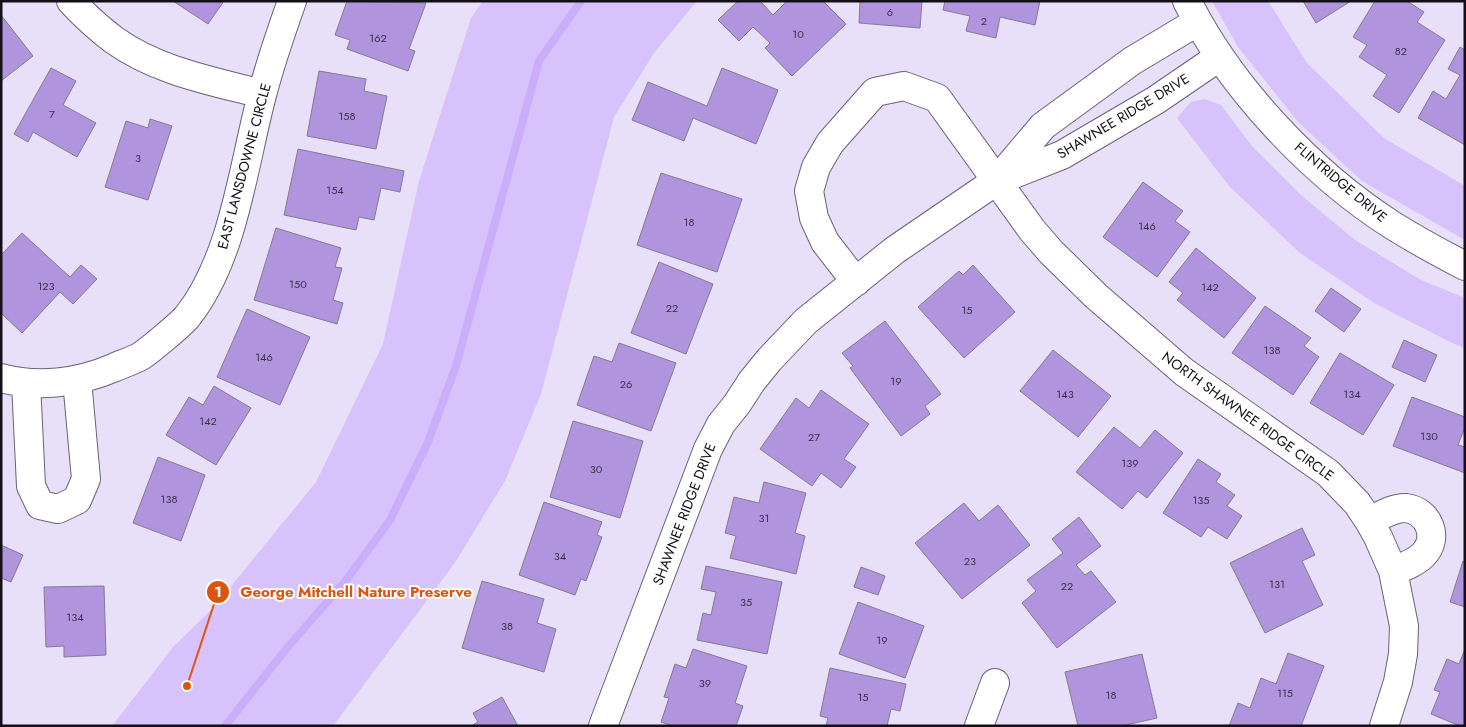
<svg xmlns="http://www.w3.org/2000/svg" width="1466" height="727" font-family="Jost,sans-serif">
<style>
.green{fill:#d7c2fb}
.lines{fill:none;stroke-linecap:round;stroke-linejoin:round}
.stream{stroke:#cbaefa;stroke-width:8}
.building{fill:#b194de;stroke:#847b92}
.minor-casing{stroke:#6a6278;stroke-width:30}
.minor{stroke:#fff;stroke-width:28}
.labels{text-anchor:middle;stroke-width:4;stroke-linejoin:round;paint-order:stroke}
.number-label{font-size:11px;fill:#3a314a}
.street-label{font-size:14px;fill:#131018;stroke:#fff}
.leader{fill:none;stroke:#dd550d;stroke-width:2}
.callout-dot{fill:#dd550d;stroke:#fff;stroke-width:2}
.mark-label{font-size:15px;text-anchor:middle;font-weight:bold;fill:#fff}
.callout-label{font-size:15px;text-anchor:middle;font-weight:bold;fill:#dd550d;stroke:#fff;stroke-width:4;stroke-linejoin:round;paint-order:stroke}
</style>
<rect width="100%" height="100%" fill="#e8dff8"/>
<path class="green" d="M483 1H697L654 53 614 117 541 394 505 481 454 564 333 726H112L174 646 215 606 316 482 383 344 419 181 471 18Z
M1212 1H1268L1307 63 1384 138 1465 186V240L1362 181 1299 123 1238 47Z
M1205 99 1221 105 1252 146 1302 196 1355 240 1421 280 1465 298V348L1452 343 1374 303 1300 253 1229 186 1177 118 1191 102Z"/>
<g class="lines">
<path class="stream" d="M225 726 287 648 347 579 390 520 428 442 456 366 539 61 581 1"/>
</g>
<path class="building" d="M173 1H224L208 24Z
M347 1 426 3 409 49 415 51 408 71 347 49 350 40 335 35Z
M738 1H760L773 15 787 1H823L846 24 792 76 765 48 770 43 753 27 739 41 718 20Z
M860 1H922L920 28 859 23Z
M945 1H1040L1035 25 1000 17 996 38 966 31 970 16 943 10Z
M1303 1H1351L1316 23Z
M1375 1H1407L1424 12 1417 22 1445 40 1399 113 1373 96 1387 75 1359 57 1367 45 1353 37Z
M1 15 33 56 1 81Z
M1460 47 1465 50V145L1418 118 1433 91 1446 99 1460 75 1448 69Z
M51 68 76 81 63 105 96 123 77 157 33 132 28 142 14 134Z
M722 68 778 90 756 144 693 118 684 141 632 120 648 82 707 106Z
M319 71 366 79 364 91 387 96 376 149 307 136Z
M150 119 172 126 148 200 105 187 126 121 148 128Z
M298 149 404 171 400 192 381 188 374 220 359 217 356 230 284 215Z
M661 173 742 199 717 272 637 245Z
M1143 182 1183 211 1175 221 1190 232 1157 277 1103 237Z
M276 228 341 248 335 267 342 268 333 300 343 303 337 324 254 300Z
M22 233 70 277 81 265 97 279 73 304 60 292 22 333 1 313V255Z
M1196 248 1256 298 1224 338 1177 300 1183 293 1169 282Z
M659 262 713 284 686 354 631 333Z
M973 265 1015 312 964 358 918 307 959 271 963 275Z
M1331 288 1361 309 1344 332 1315 311Z
M1265 306 1311 338 1304 346 1319 357 1293 395 1232 353Z
M247 309 310 337 280 405 217 377Z
M885 321 941 394 925 406 930 414 901 436 850 368 853 366 842 353Z
M1404 340 1437 355 1425 382 1392 367Z
M619 343 676 363 651 431 577 405 594 356 612 362Z
M1053 350 1111 396 1078 437 1020 391Z
M1340 353 1394 385 1363 435 1310 403Z
M214 386 251 408 216 465 166 435 189 397 203 405Z
M821 390 869 424 844 459 856 467 841 488 821 473 812 486 760 449 796 398 809 408Z
M1412 397 1465 417V427L1458 445 1465 447V473L1393 446Z
M573 421 643 441 620 518 550 497Z
M1114 427 1140 448 1155 430 1183 453 1147 498 1138 491 1122 509 1076 472Z
M158 457 205 475 181 541 133 523Z
M1198 459 1221 474 1216 482 1235 495 1227 506 1242 516 1227 539 1208 527 1201 537 1163 513Z
M764 482 806 493 795 533 805 536 796 574 730 558 736 536 725 533 734 497 759 503Z
M544 502 602 522 597 535 602 537 586 581 581 579 575 595 519 575Z
M964 503 979 521 998 505 1030 545 962 599 915 543Z
M1079 517 1101 546 1076 565 1085 575 1091 571 1116 602 1057 648 1022 603 1036 591 1027 580 1063 553 1052 539Z
M1302 528 1315 555 1302 561 1323 605 1265 633 1230 563Z
M1 545 23 555 11 582 1 578Z
M1463 561 1465 562V607L1450 602Z
M706 566 782 582 767 654 697 640 703 613 711 615 716 592 701 589Z
M861 567 885 576 878 595 854 587Z
M482 581 544 599 537 623 556 629 544 672 462 648Z
M104 586 106 655 64 657V646L46 647 44 587Z
M858 602 924 626 905 678 839 654Z
M693 649 747 666 735 703 743 706 736 726H674L661 722 669 698 664 697 675 664 686 668Z
M1465 649V726H1460L1431 714 1440 692 1434 690 1447 659 1459 664Z
M1288 653 1324 666 1301 726H1229L1238 703 1250 708 1261 678 1276 684Z
M1142 654 1157 718 1121 726H1078L1065 672Z
M830 668 906 684 900 711 891 709 887 726H826L828 718 820 716Z
M502 697 518 726H471L478 722 473 713Z"/>
<g class="lines">
<defs>
<path id="minor" d="M71 1C84 15 98 28 114 40 157 71 212 81 262 94
M1187 1C1230 87 1311 173 1392 225 1416 240 1440 253 1465 266
M999 178 1043 126 1132 61 1197 22
M856 282 825 242 814 218 809 191 816 167 830 143 875 92 904 86 937 98 1032 230 1051 252 1096 296 1184 372 1328 473 1357 503 1369 521 1378 537 1393 571 1404 626 1403 654 1398 682 1384 726
M1 378C38 388 78 383 113 368 122 364 132 361 141 356 150 350 180 325 187 317 234 258 243 166 262 95 270 64 281 32 292 1
M26 383 31 486 40 505 58 509 77 500 86 479 77 380
M1369 521C1380 516 1395 507 1406 508 1429 511 1440 538 1423 555 1415 563 1403 567 1393 571
M603 726 708 449 721 424 737 404 752 381 769 360 806 321 895 250 996 181 1062 155 1156 100 1219 57
M979 726 995 683"/>
</defs>
<use href="#minor" class="minor-casing"/>
<use href="#minor" class="minor"/>
</g>
<g class="labels">
<g class="number-label">
<text x="890" y="16">6</text>
<text x="984" y="25">2</text>
<text x="798" y="38">10</text>
<text x="378" y="42">162</text>
<text x="1401" y="55">82</text>
<text x="52" y="118">7</text>
<text x="347" y="120">158</text>
<text x="138" y="162">3</text>
<text x="335" y="194">154</text>
<text x="689" y="226">18</text>
<text x="1147" y="230">146</text>
<text x="298" y="288">150</text>
<text x="46" y="290">123</text>
<text x="1210" y="291">142</text>
<text x="672" y="312">22</text>
<text x="967" y="314">15</text>
<text x="1272" y="354">138</text>
<text x="264" y="361">146</text>
<text x="896" y="385">19</text>
<text x="626" y="388">26</text>
<text x="1065" y="398">143</text>
<text x="1352" y="398">134</text>
<text x="208" y="425">142</text>
<text x="1429" y="440">130</text>
<text x="814" y="441">27</text>
<text x="1130" y="467">139</text>
<text x="596" y="473">30</text>
<text x="169" y="503">138</text>
<text x="1201" y="504">135</text>
<text x="764" y="522">31</text>
<text x="560" y="560">34</text>
<text x="970" y="565">23</text>
<text x="1277" y="588">131</text>
<text x="1067" y="590">22</text>
<text x="746" y="606">35</text>
<text x="75" y="621">134</text>
<text x="507" y="630">38</text>
<text x="882" y="644">19</text>
<text x="705" y="687">39</text>
<text x="1285" y="697">115</text>
<text x="1111" y="699">18</text>
<text x="863" y="701">15</text>
</g>
<g class="street-label">
<text transform="translate(1123 116) rotate(-31)" y="5">SHAWNEE RIDGE DRIVE</text>
<text transform="translate(244 166) rotate(-75)" y="5">EAST LANSDOWNE CIRCLE</text>
<text transform="translate(1341 182) rotate(40)" y="5">FLINTRIDGE DRIVE</text>
<text transform="translate(1248 416) rotate(36)" y="5">NORTH SHAWNEE RIDGE CIRCLE</text>
<text transform="translate(684 514) rotate(-69)" y="5">SHAWNEE RIDGE DRIVE</text>
</g>
</g>
<path class="leader" d="M187 686L218 592"/>
<g class="callout-dot">
<circle cx="187" cy="686" r="5"/>
<circle cx="218" cy="592" r="12"/>
</g>
<g class="mark-label">
<text x="218" y="597">1</text>
</g>
<g class="callout-label">
<text x="356" y="597">George Mitchell Nature Preserve</text>
</g>
<rect width="1466" height="727" fill="none" stroke="#131018" stroke-width="5"/>
</svg>
